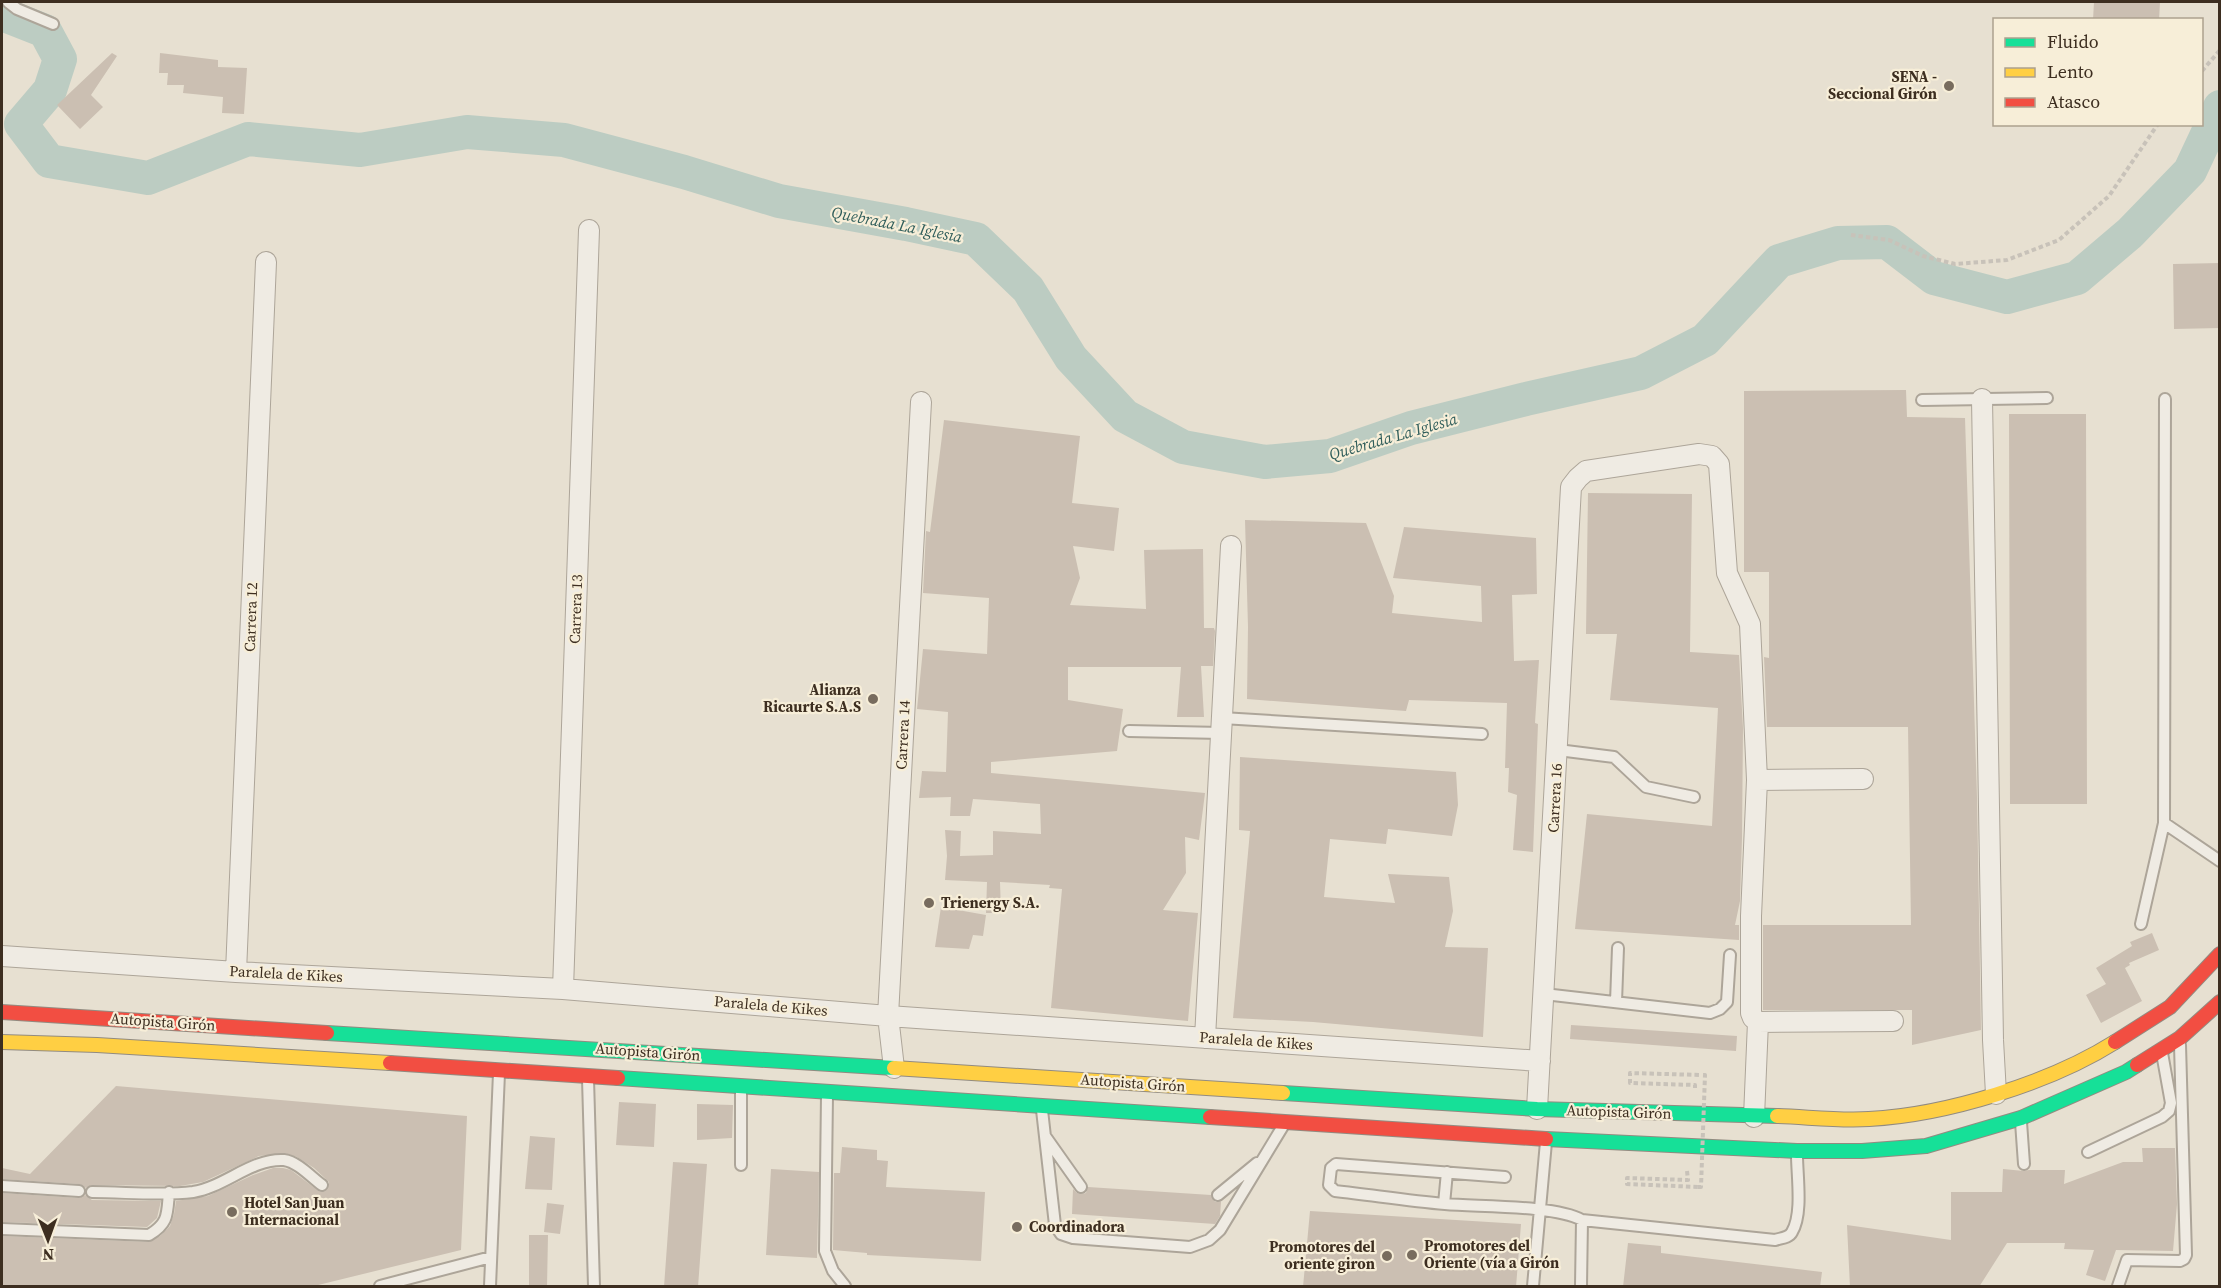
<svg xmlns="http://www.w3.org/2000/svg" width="2221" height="1288" font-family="'Source Serif 4',serif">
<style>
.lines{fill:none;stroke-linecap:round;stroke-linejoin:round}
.river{stroke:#bcccc2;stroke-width:34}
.building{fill:#cbbfb2}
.lane-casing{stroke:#ada599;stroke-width:14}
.street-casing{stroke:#ada599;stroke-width:22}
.fast-casing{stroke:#928b80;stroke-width:16}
.slow-casing{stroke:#928b80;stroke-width:16}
.jam-casing{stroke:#928b80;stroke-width:16}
.path{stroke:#c8c2b9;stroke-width:4;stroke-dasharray:4.5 3;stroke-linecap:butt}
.lane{stroke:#efebe3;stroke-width:10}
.street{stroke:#efebe3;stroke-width:20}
.fast{stroke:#16e098;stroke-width:14}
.slow{stroke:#ffcf43;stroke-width:14}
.jam{stroke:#f24e42;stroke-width:14}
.path-bridge{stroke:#c8c2b9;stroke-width:4;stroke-dasharray:4.5 3;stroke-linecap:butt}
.poi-dot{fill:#786c5e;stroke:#f7eed8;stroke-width:2}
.labels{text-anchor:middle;stroke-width:4.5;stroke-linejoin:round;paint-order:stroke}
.poi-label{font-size:15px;font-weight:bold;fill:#3d2e20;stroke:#f7eed8;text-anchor:start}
.street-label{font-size:15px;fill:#3d2e20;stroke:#f7eed8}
.water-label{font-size:16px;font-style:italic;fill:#2f5d5a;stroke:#f7eed8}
</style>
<rect width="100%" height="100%" fill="#e7e0d1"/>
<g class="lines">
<path class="river" d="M2 14 45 31 60 59 50 90 21 124 49 161 148 178 248 139 360 150 467 132 564 140 684 172 779 201 906 224 976 239 1028 289 1071 358 1125 416 1183 447 1265 462 1330 456 1411 428 1526 399 1641 373 1705 340 1779 261 1838 243 1887 242 1934 278 2007 297 2077 278 2130 233 2190 171 2220 107"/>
</g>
<path class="building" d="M2094 2H2160L2159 20H2093Z
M112 53 117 56 91 95 103 107 80 129 57 105Z
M160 53 218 60V67L247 68 244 114 222 113 223 97 183 93 184 85H167L168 73H159Z
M2220 263V328L2174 329 2173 264Z
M1906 390 1907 417 1965 418 1977 797 1981 1030 1912 1045V1010H1763V925H1911L1908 727H1767L1764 657 1769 658V572H1744V391Z
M2009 414H2086L2087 804H2010Z
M944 420 1080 436 1072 503 1119 508 1114 551 1073 546 1080 578 1070 605 1146 609 1144 550 1203 549 1204 628H1214L1215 631 1213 666H1201L1204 717H1177L1181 667H1068V700L1123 709 1117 751 991 762V773L1205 793 1199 840 1185 837 1186 873 1163 910 1198 913 1188 1021 1051 1008 1062 889 1049 888 1050 885 1000 882 1001 913H986L987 882 945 880 947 856 945 830 961 831 960 856 993 855V831L1041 834 1040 804 973 799 970 816H950L951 797 919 798 922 771 946 772 948 712 917 709 923 649 987 654 989 598 923 593 926 531 930 532Z
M1588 493 1692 494 1690 652 1739 655 1743 728 1742 838 1740 901 1735 925H1739V940L1575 929 1587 814 1712 826 1718 708 1610 700 1617 634H1586Z
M1245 520 1366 523 1394 596 1392 613 1482 622 1481 586 1393 578 1404 527 1536 538 1537 594 1512 595 1514 661 1539 660 1535 723 1538 724 1533 852 1513 850 1517 795 1508 792 1509 768H1505L1507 703 1409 700 1406 711 1247 699 1248 627Z
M1240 757 1456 772 1458 805 1452 836 1388 829 1386 844 1330 839 1324 897 1395 903 1388 874 1449 877 1453 911 1445 947 1488 948 1483 1037 1313 1022 1233 1018 1250 831 1239 830Z
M941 907 986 915 983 936 973 935 969 949 935 947Z
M2152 933 2159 950 2129 963 2130 965 2125 968 2142 1001 2101 1023 2086 995 2106 984 2096 968 2132 946 2130 942Z
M1571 1025 1737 1036 1736 1051 1570 1039Z
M116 1086 467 1116 461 1250 310 1287H2V1236L149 1242 160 1236 170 1226 174 1214 176 1201 208 1196 253 1175 273 1168H283L291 1170 320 1192 328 1189 329 1182 314 1168 297 1157 284 1153 259 1156 203 1182 180 1186 92 1185 86 1188 79 1184 2 1179V1168L30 1174Z
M619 1102 656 1104 654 1147 616 1145Z
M697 1104 733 1105 732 1138 697 1140Z
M530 1136 555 1138 552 1190 525 1189Z
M842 1147 877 1150V1160L888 1161 886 1187 985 1192 981 1261 867 1255V1253L833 1250 834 1173H840Z
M2142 1148H2175L2177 1204 2173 1251 2116 1250 2105 1281 2086 1275 2094 1250 2064 1249 2065 1243H2007L1979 1287H1850L1847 1225 1951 1240V1192H2002L2003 1169 2024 1171 2029 1170H2065L2064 1184 2123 1162H2143Z
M673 1162 707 1164 698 1287H664Z
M771 1169 819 1172 817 1258 766 1255Z
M1088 1187 1211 1195 1215 1202H1221L1220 1216 1215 1224 1072 1214 1073 1189 1077 1193 1082 1194 1086 1193Z
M2 1193 79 1198 85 1195 92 1200 161 1201 157 1218 147 1227 2 1222Z
M547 1203 564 1205 560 1234 544 1232Z
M1310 1211 1521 1224 1516 1287H1303Z
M529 1235H548L547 1287H529Z
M1628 1243 1661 1246V1253L1822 1272 1820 1287H1623Z"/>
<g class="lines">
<defs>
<path id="lane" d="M8 2 17 9 53 24
M1922 400 2047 398
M1222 718 1482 734
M1129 731 1221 733
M1558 750 1614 757 1646 787 1694 797
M2164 823 2220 861
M2141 924 2164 823 2165 399
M1544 994 1710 1013 1720 1009 1727 1002 1730 955
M1616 1002 1618 948
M588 1079 594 1286
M741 1090V1165
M827 1096 825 1251 833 1271 845 1286
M1042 1110 1055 1225 1061 1234 1073 1238 1190 1247 1209 1240 1220 1230 1283 1126
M2021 1122 2024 1164
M1045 1136 1081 1187
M2088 1152 2162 1117 2169 1111 2171 1103 2162 1053
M1505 1177 1336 1164 1331 1168 1329 1185 1335 1191C1372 1195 1408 1201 1445 1204 1480 1207 1555 1205 1582 1220L1775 1240C1781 1238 1789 1238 1792 1232 1803 1214 1797 1176 1797 1155
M2 1186 79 1191
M92 1192C125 1192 161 1196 193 1192 225 1187 252 1158 284 1160 298 1162 311 1177 322 1185
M1218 1195 1257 1163
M1444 1204 1447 1172
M2 1229 149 1235C169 1223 167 1214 169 1192
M380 1286 491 1257
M490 1286 499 1073
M1533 1286 1546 1142
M1581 1286 1582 1220
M2118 1286 2127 1260 2180 1261 2184 1259 2186 1255 2180 1045"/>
<path id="street" d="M1982 399 1993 1040 1996 1094
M1757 780 1751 916V1013L1753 1018 1758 1022 1893 1021
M2 956 236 972 563 989 888 1016 1540 1061
M236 972 266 262
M563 989 589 230
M1205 1038 1231 546
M894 1068 888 1016 921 402
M1537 1109 1571 487 1578 478 1586 471 1699 454 1712 456 1719 464 1727 573 1750 624 1757 780 1863 779
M1754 1117 1758 1022"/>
<path id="fast" d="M327 1033 894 1068
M618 1078 1210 1117
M1283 1093 1537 1109 1777 1116
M1546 1139 1797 1151H1862L1926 1146 2021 1118 2126 1072 2137 1065"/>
<path id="slow" d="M2 1042 97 1045 390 1063
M894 1068 1283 1093
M1777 1116C1808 1117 1839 1121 1869 1119 1946 1115 2050 1083 2115 1042"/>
<path id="jam" d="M2 1012 327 1033
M2115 1042 2170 1007 2220 954
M390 1063 618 1078
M2137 1065 2180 1038 2220 1002
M1210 1117 1546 1139"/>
</defs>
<use href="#lane" class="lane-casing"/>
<use href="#street" class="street-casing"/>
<use href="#fast" class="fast-casing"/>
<use href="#slow" class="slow-casing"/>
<use href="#jam" class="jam-casing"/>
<path class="path" d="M2202 71 2220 50
M1851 235 1889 240 1923 256 1955 264 2007 260 2059 240 2109 196 2158 124
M1695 1088V1085L1630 1083V1073L1701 1075
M1687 1171 1688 1180 1627 1178V1184L1698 1187"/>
<use href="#lane" class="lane"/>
<use href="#street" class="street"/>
<use href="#fast" class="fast"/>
<use href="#slow" class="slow"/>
<use href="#jam" class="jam"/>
<path class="path-bridge" d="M1698 1187H1701L1705 1075H1701"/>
</g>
<g class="poi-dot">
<circle cx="1949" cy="86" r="6"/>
<circle cx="873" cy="699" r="6"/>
<circle cx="929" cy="903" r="6"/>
<circle cx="232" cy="1212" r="6"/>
<circle cx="1017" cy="1227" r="6"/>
<circle cx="1412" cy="1255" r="6"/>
<circle cx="1387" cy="1256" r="6"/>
</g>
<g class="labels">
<g class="poi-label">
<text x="1937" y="82" text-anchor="end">SENA -<tspan x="1937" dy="17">Seccional Girón</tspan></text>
<text x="861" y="695" text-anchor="end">Alianza<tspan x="861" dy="17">Ricaurte S.A.S</tspan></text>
<text x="941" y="908">Trienergy S.A.</text>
<text x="244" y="1208">Hotel San Juan<tspan x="244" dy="17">Internacional</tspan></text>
<text x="1029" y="1232">Coordinadora</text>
<text x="1424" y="1251">Promotores del<tspan x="1424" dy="17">Oriente (vía a Girón</tspan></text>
<text x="1375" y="1252" text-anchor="end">Promotores del<tspan x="1375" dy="17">oriente giron</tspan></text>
</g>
<g class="street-label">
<text transform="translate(576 609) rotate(-88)" y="5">Carrera 13</text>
<text transform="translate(251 617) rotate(-88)" y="5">Carrera 12</text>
<text transform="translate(903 735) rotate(-87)" y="5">Carrera 14</text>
<text transform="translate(1555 798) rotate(-87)" y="5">Carrera 16</text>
<text transform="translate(286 974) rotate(3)" y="5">Paralela de Kikes</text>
<text transform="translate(771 1006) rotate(5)" y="5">Paralela de Kikes</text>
<text transform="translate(163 1022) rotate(4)" y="5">Autopista Girón</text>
<text transform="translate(1256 1041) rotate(4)" y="5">Paralela de Kikes</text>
<text transform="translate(648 1052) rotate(4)" y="5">Autopista Girón</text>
<text transform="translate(1133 1083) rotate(4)" y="5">Autopista Girón</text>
<text transform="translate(1619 1112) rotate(2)" y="5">Autopista Girón</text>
</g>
<g class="water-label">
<text transform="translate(897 224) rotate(11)" y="6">Quebrada La Iglesia</text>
<text transform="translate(1393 436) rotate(-16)" y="6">Quebrada La Iglesia</text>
</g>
</g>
<rect width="2221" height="1288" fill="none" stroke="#3d2e20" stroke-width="6"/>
<rect x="1993" y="18" width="210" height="108" fill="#f7eed8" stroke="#ada18e" stroke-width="1.5"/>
<rect x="2005" y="38" width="30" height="9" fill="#16e098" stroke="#ada18e" stroke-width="1.5"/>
<text x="2047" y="48" font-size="18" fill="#3d2e20">Fluido</text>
<rect x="2005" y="68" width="30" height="9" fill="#ffcf43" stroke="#ada18e" stroke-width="1.5"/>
<text x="2047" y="78" font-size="18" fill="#3d2e20">Lento</text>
<rect x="2005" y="98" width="30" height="9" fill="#f24e42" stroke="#ada18e" stroke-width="1.5"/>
<text x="2047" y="108" font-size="18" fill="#3d2e20">Atasco</text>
<g transform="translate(48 1240) rotate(179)" stroke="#f7eed8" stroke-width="4.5" paint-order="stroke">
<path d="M0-4.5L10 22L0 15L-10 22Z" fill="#3d2e20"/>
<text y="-9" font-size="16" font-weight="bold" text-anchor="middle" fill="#3d2e20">N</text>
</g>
</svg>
